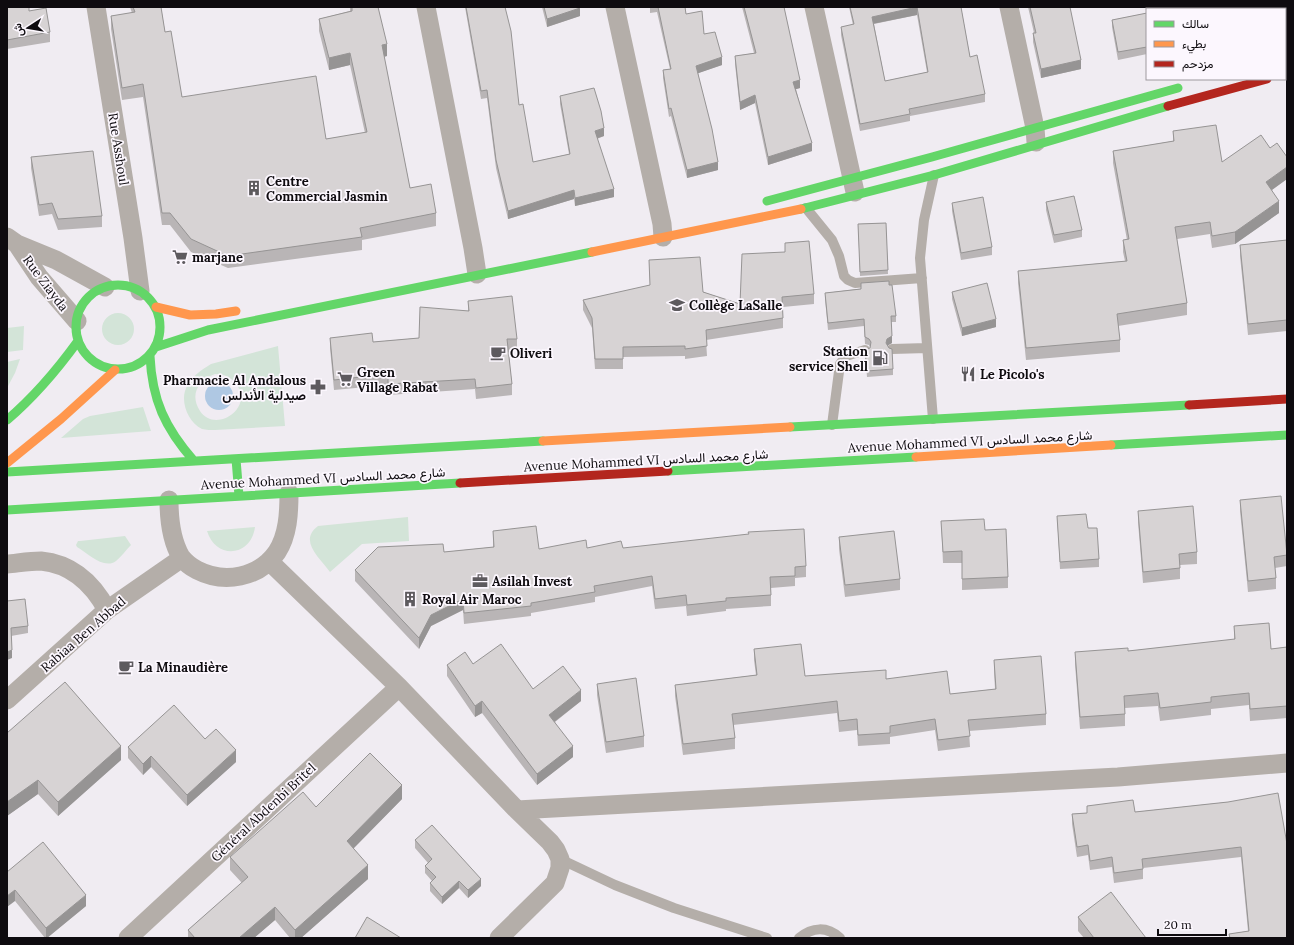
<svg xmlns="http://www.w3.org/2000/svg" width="1294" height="945" font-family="Lora,Vazirmatn,serif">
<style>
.green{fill:#d3e4d8;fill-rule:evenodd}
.water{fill:#afc8e3}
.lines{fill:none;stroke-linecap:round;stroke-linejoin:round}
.lane{stroke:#b4aea9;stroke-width:10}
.street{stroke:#b4aea9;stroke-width:19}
.fast{stroke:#63d668;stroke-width:9}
.slow{stroke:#ff974d;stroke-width:9}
.jam{stroke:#b3261e;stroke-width:9}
.wall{fill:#b9b5b6;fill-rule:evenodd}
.shaded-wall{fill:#969494}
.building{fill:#d7d3d4;stroke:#969494}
.labels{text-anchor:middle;stroke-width:3.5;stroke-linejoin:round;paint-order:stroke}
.street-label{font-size:13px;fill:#0e0b0f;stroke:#fcf7fe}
.poi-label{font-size:13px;font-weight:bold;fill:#0e0b0f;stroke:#fcf7fe;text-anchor:start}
</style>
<rect width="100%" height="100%" fill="#f0ecf2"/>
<path class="green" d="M102 329a16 16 0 1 1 32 0a16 16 0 1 1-32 0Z
M24 326 23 350 7 352V328Z
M278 346 285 426 215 430C211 430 206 430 202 429 189 423 181 404 185 391 188 379 201 370 211 364ZM215 374C224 374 231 377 236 384 255 408 215 434 200 411 189 394 199 380 215 374Z
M20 359 15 373 7 388V362Z
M143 407 151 431 61 438 83 419 90 416Z
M408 517 409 541 362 544 330 572C320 558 298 541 318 526Z
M255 527C251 557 216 560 207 531Z
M125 536 131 545C126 550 121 557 116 561 104 570 87 553 77 547L76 545 78 541H80Z"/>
<path class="water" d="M205 396a14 14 0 1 1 28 0a14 14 0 1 1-28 0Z"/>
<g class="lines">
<path class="lane" d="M806 208 832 240 839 256 844 276 848 280 855 283 922 278
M892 349 927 348
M933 419 920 258 924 220 934 175
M832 425 840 364 846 356 865 350
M560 859 615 885 674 908 767 938
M799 938C812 927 827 926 840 938"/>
<path class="street" d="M96 7 133 238 140 291
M426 7 473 248 477 274
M615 7 662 224 663 237
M814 7 855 192
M1009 7 1035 128 1036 142
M1202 7V9
M7 237 17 244 56 260 105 287
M17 244 39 277 77 321
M169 500C169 519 171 540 181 557 185 562 191 567 197 570 224 584 259 578 277 552 288 535 289 513 289 493
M269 561 399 687 517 810 550 842 556 850 560 859V868L555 883 499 938
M7 564C18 563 30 561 41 561 72 564 93 584 107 610
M7 700 107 610 182 558
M517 810 1118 777 1287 763
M128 938 399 687"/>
<path class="fast" d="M1285 74H1287
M767 201 932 157 1178 88
M801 209 934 175 1168 106
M76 327a42 42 0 1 1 84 0a42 42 0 1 1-84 0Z
M156 347 208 330 592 252
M150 356C152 400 165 428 194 461
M7 420C34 397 57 370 78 341
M790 427 1189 405
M1111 445 1287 435
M236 459 239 496
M668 471 916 457
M7 472 543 441
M7 510 460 483"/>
<path class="slow" d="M592 252 801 209
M156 307 190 315 216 314 236 311
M543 441 790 427
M916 457 1111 445
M7 463 61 419 115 370"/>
<path class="jam" d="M1168 106 1267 79
M1189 405 1287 399
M460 483 668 471"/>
</g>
<path class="wall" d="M7 7 29 11 50 32V42L7 49Z
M130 7H161L165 32 182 97 326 139 365 133 350 65 329 70 319 31V19L350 11V7H378L387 56 384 57 410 188 436 213V226L362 240V250L228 268 191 252 170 225H162L143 97 122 100 111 29V16L132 13Z
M465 7H505L519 105 533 162 569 154 560 104V96L604 136 597 139 614 197 575 206 574 199 508 219 496 168 487 98 481 99Z
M542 7H579L580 16 547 27Z
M650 7H685L686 14 704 34 722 65 698 73 718 170 687 178 671 116 669 117 663 78V70L670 69 657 12 650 13Z
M742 7H784L800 88 796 89 812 151 768 165 755 103 740 110 735 64V56L754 53Z
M849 7H964H961L970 57 985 94V102L910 116V121L860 131 841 35V27L853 25ZM917 15 927 72 885 81 874 24Z
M1028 7H1070L1081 69 1041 78 1033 42V33H1034Z
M1147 13V54L1118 60 1112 27V20Z
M1173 131 1222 162 1270 148 1287 157V179L1272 190 1279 213 1235 244 1212 248 1210 234 1177 239 1187 303V315L1118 326 1120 340V352L1026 360 1018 283V271L1125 261 1123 252V240H1127L1113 163V151L1173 141Z
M31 157 102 216V227L58 230 52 214 39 216 31 168Z
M1046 202 1082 230V237L1054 243 1046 210Z
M952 203 992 247V255L961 260 952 211Z
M886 223 888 274 860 276 858 224Z
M1287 240V331L1248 335 1240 256V245Z
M785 243 814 294V304L783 307V328L706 340 707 356 685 359V356L623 357V369H595L592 328 583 310V300L650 286 649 260 703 292 740 304 785 253Z
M889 285 896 316V322H891L892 343 887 345 893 369V375L867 377 865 350 870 348V347L869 345 865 344 864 326 828 330 825 299V293Z
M952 292 996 327 962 336 952 299Z
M468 301 517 339V349L508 350 512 384V395L476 399 475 389 388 395V385L334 390 330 348V338L373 342 419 338 468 311Z
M1240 500 1287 554V566L1275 568 1276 578V589L1248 592 1240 511Z
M1138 511 1197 552V564L1180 565V579L1143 583 1138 522Z
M1057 516 1088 528 1099 559V567L1060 569Z
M941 521 985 530 1008 577V588L962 590V563H943Z
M493 531 539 549 587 548H623L806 566V577L795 578V586L771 588V606L726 609V611L687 616 686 606 655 609 652 586 595 597V602L531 613V616L464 624 463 610 431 626 419 649 355 581V570L444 552 493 547Z
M839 537 900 579V590L845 597 839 549Z
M7 601 28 626V633L11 636 12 658Z
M1234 626 1271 649 1287 647V718L1250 721 1249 705 1211 709V715L1160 721 1158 706 1125 708V726L1080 729 1075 664V652L1128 651 1234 640Z
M754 649 805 676 886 679 950 694 995 689 994 671V660L1046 714V725L969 731 970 747 938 751 935 730 890 737V744L858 746 857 730 839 732 837 713 733 725 735 738V749L683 755 675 696V685L756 675 754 660Z
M473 664 533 689 581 701 555 722 573 757 537 785 482 713 475 717 447 676V665Z
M597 684 644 736V747L606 753 597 695Z
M7 733 121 760 58 816 38 794 7 816Z
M205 739 236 762 187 806 151 767 143 775 128 758V747Z
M402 799 353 849 368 879 301 938H290L275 920 254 938H188V930L242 883 230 870V857L316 807Z
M1228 802 1287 938H1229V934L1248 931 1241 857 1143 868V879L1114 883 1112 867 1090 870 1088 855 1077 857 1072 824V814L1087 813V806L1135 812Z
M415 840 481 886 468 898 459 888 442 904 430 891V883L432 881 425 873V866L428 863 415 848Z
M7 872 86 906 47 938H45L15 901Z
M1078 917 1146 938H1084L1078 931Z"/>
<path class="shaded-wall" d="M917 7V15L872 24V17Z
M1265 7H1287L1278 9H1265Z
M580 8V16L547 27V19Z
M387 44V56L382 57V45Z
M350 53V65L329 70V58Z
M722 57V65L696 74V66Z
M1081 60V69L1041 78V69Z
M800 80V88L793 90V82Z
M755 95V103L740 110V102Z
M604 128V136L595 139V131Z
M812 143V151L768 165V157Z
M718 162V170L687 178V170Z
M1287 167V179L1266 194V182Z
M614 189V197L575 206V198Z
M574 190V199L508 219V211Z
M1279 201V213L1235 244V232Z
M996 319V327L962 336V328Z
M892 336V343L887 346 886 343 887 339Z
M463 599V610L431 626 419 649V638L431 615Z
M12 650V658L7 660V652Z
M581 690V701L549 726V715Z
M482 701V713L475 717V706Z
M121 746V760L58 816V802Z
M573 746V757L537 785V774Z
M236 750V762L187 806V795Z
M151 756V767L143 775V764Z
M38 780V794L7 816V802Z
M402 785V799L347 855V841Z
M368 865V879L301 938H295V930Z
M481 879V886L468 898V890Z
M459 881V888L442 904V897Z
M15 890V901L7 907V896Z
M86 895V906L47 938H46V928Z
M275 907V920L254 938H239Z"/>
<path class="building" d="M7 7H29V11L46 8 50 32 7 40Z
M133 7H161L165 32 171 31 182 97 316 76 326 139 367 132 350 53 329 58 319 19 352 11V7H378L387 44 382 45 410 188 431 184 436 213 360 228 362 237 228 256 191 239 170 213H162L143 84 122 88 111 16 135 12Z
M466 7H505L511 31 519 105 523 104 533 162 570 154 560 96 594 88 601 111 604 128 595 131 614 189 575 198 574 190 508 211 496 160 487 90 481 91Z
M544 7H579L580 8 547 19Z
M658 7H685L686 14 702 11 704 34 715 32 722 57 696 66 712 129 718 162 687 170 671 108 669 109 663 70 671 69Z
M744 7H784L800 80 793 82 812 143 768 157 755 95 740 102 735 56 756 53Z
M850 7H917L872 17 885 81 928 72 917 7H961L970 57 977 55 985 94 909 109 910 114 860 124 841 27 854 24Z
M1030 7H1070L1081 60 1041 69 1033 33H1036Z
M1176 7V9H1165L1175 7Z
M1232 7H1265L1266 9H1232Z
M1147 13V47L1118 52 1112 20Z
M1216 125 1222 162 1261 135 1270 148 1277 143 1287 157V167L1266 182 1279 201 1235 232 1212 236 1210 222 1175 227 1187 303 1117 314 1120 340 1026 348 1018 271 1127 261 1123 240 1129 239 1113 151 1174 141 1173 131Z
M93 151 102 216 58 219 52 203 39 205 31 157Z
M1074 196 1082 230 1054 235 1046 202Z
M983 197 992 247 961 253 952 203Z
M886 223 888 270 860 272 858 224Z
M1287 240V320L1248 324 1240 245Z
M809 241 814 294 782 297 783 318 706 330 707 346 685 349V346L623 347V359H595L592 318 583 300 650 285 649 260 700 257 703 292 740 304 742 254 785 252V243Z
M889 281V285H892L896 316H891L892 336 887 339 886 343 889 348 892 349 893 369 867 371 865 350 870 348 871 342 869 339 865 337 864 319 828 323 825 293 861 289V283Z
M987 283 996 319 962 328 952 292Z
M512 296 517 339H507L512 384 476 388 475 379 388 384V374L334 380 330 338 372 333 373 342 419 338 420 307 469 311 468 301Z
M1281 496 1287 555 1274 557 1276 578 1248 581 1240 500Z
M1193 506 1197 552 1179 554 1180 568 1143 572 1138 511Z
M1086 514 1088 528H1097L1099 559 1060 562 1057 516Z
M984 519 985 530 1006 529 1008 577 962 579V551L943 552 941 521Z
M536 526 539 549 586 540 587 548 621 541 623 548 749 534 748 532 804 529 806 566 795 567V576L770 577 771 595 726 598V601L687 605 686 595 655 599 652 576 594 586 595 592 531 603V606L464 613 463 599 431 615 419 638 355 570 378 547 443 544 444 552 494 547 493 531Z
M894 531 900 579 845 585 839 537Z
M25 599 28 626 11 628 12 650 7 652V601Z
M1269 623 1271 649 1287 647V706L1250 709 1249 693 1211 697V702L1160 708 1158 693 1124 696 1125 714 1080 717 1075 652 1128 648V651L1235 639 1234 626Z
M501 644 533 689 563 666 581 690 549 715 573 746 537 774 482 701 475 706 447 665 465 652 473 664Z
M801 644 805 676 886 670V679L947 671 950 694 996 689 994 660 1041 656 1046 714 968 720 970 736 938 740 935 719 890 726V733L858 735 857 719 839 721 837 701 732 714 735 738 683 744 675 685 757 675 754 649Z
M636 678 644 736 606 742 597 684Z
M65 682 121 746 58 802 38 780 7 802V733Z
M174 705 205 739 216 729 236 750 187 795 151 756 143 764 128 747Z
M370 753 402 785 347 841 368 865 295 930 275 907 239 938H195L188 930 248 877 230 857 303 792 316 807Z
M1278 793 1287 844V938H1230L1229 934 1249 931 1241 847 1142 859 1143 869 1114 873 1112 857 1090 861 1088 845 1077 847 1072 814 1087 813V806L1133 800 1135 812 1228 802Z
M432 825 481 879 468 890 459 881 442 897 430 883 436 877 425 866 432 859 415 840Z
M43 842 86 895 46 928 15 890 7 896V872Z
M1111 892 1146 938H1094L1078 917Z
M367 917 401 938H355Z"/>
<defs>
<symbol id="building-bare" viewBox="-9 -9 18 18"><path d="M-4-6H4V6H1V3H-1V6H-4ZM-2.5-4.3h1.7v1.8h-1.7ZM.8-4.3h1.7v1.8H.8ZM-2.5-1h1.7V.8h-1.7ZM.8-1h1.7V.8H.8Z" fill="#5d5a5e" stroke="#fcf7fe" stroke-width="2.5" paint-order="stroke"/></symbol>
<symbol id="supermarket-bare" viewBox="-9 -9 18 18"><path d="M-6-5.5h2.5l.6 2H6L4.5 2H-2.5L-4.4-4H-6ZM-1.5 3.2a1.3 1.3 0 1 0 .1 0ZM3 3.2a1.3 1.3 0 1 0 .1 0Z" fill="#5d5a5e" stroke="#fcf7fe" stroke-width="2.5" paint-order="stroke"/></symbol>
<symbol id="university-bare" viewBox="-9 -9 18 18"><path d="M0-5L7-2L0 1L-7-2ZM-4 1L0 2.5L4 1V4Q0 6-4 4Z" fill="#5d5a5e" stroke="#fcf7fe" stroke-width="2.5" paint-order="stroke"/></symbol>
<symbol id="cafe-bare" viewBox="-9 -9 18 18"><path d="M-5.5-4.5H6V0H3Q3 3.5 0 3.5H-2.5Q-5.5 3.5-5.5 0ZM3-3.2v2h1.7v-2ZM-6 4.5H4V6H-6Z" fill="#5d5a5e" stroke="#fcf7fe" stroke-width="2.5" paint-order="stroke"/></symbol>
<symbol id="fuel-bare" viewBox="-9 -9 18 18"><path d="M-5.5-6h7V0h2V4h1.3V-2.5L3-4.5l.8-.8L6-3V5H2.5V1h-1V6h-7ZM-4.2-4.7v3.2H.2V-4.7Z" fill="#5d5a5e" stroke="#fcf7fe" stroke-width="2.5" paint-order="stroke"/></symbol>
<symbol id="restaurant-bare" viewBox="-9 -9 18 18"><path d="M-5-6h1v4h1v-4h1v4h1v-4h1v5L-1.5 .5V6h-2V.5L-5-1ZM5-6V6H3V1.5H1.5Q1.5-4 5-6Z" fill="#5d5a5e" stroke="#fcf7fe" stroke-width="2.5" paint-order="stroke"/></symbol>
<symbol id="pharmacy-bare" viewBox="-9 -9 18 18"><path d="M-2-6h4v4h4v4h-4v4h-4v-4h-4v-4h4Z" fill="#5d5a5e" stroke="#fcf7fe" stroke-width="2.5" paint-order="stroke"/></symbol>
<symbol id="office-bare" viewBox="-9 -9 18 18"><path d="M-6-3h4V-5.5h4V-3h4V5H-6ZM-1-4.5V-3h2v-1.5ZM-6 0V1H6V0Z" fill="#5d5a5e" stroke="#fcf7fe" stroke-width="2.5" paint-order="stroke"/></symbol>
</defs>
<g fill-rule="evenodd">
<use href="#building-bare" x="243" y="177" width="22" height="22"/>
<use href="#supermarket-bare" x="169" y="246" width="22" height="22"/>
<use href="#university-bare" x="666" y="294" width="22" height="22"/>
<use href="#cafe-bare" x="487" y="342" width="22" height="22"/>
<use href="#fuel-bare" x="869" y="347" width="22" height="22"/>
<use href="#restaurant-bare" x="957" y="363" width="22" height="22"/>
<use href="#supermarket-bare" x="334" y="368" width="22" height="22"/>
<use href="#pharmacy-bare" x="307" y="376" width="22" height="22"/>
<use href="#office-bare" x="469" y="570" width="22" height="22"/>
<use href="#building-bare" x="399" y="588" width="22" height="22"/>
<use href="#cafe-bare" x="115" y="656" width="22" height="22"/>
</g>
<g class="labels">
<g class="street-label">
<text transform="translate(119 149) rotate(81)" y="5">Rue Asshoul</text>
<text transform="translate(46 283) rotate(53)" y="5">Rue Ziayda</text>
<text transform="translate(970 441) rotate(-3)" y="5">Avenue Mohammed VI شارع محمد السادس</text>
<text transform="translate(646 460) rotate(-3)" y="5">Avenue Mohammed VI شارع محمد السادس</text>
<text transform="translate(323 478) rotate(-3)" y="5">Avenue Mohammed VI شارع محمد السادس</text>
<text transform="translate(83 634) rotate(-41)" y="5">Rabiaa Ben Abbad</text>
<text transform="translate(263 812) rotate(-43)" y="5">Général Abdenbi Britel</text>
</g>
<g class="poi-label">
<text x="266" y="186">Centre<tspan x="266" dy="15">Commercial Jasmin</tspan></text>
<text x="192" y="262">marjane</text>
<text x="689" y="310">Collège LaSalle</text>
<text x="868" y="356" text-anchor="end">Station<tspan x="868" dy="15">service Shell</tspan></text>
<text x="510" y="358">Oliveri</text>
<text x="357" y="377">Green<tspan x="357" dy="15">Village Rabat</tspan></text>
<text x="980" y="379">Le Picolo's</text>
<text x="306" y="385" text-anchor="end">Pharmacie Al Andalous<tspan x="306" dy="15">صيدلية الأندلس</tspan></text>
<text x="492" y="586">Asilah Invest</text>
<text x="422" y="604">Royal Air Maroc</text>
<text x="138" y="672">La Minaudière</text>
</g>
</g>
<rect width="1294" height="945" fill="none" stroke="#0e0b0f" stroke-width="16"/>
<rect x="1146" y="8" width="140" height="72" fill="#fcf7fe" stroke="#9d999e"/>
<rect x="1154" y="21" width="20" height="6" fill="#63d668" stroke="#9d999e"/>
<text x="1182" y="28" font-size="12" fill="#0e0b0f">سالك</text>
<rect x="1154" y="41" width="20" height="6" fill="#ff974d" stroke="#9d999e"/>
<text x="1182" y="48" font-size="12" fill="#0e0b0f">بطيء</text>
<rect x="1154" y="61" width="20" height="6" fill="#b3261e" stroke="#9d999e"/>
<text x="1182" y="68" font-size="12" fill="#0e0b0f">مزدحم</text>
<g transform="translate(28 28) rotate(258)" stroke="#fcf7fe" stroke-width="3" paint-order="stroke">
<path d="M0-3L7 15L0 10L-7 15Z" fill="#0e0b0f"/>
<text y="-6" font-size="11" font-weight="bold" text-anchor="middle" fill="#0e0b0f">ش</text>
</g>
<path d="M1158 929v6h68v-6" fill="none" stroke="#0e0b0f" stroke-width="2"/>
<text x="1164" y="929" font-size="12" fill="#0e0b0f" stroke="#fcf7fe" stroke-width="3" paint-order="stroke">20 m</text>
</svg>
